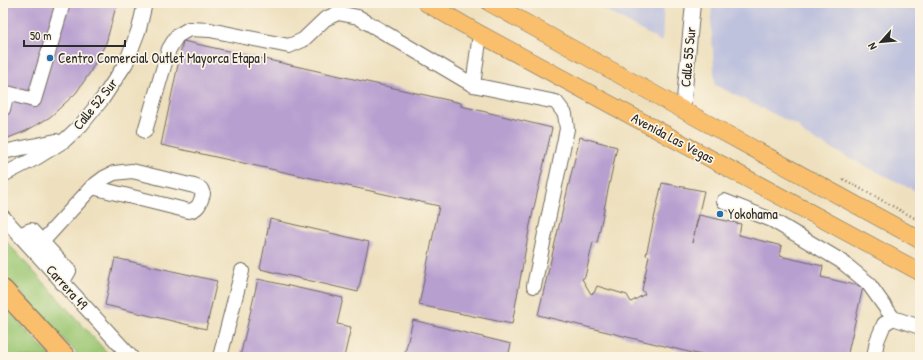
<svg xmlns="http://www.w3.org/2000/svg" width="923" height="360" font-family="'Patrick Hand',sans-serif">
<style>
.industrial{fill:#bfc2dd}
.green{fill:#9dc875;stroke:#647a50}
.building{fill:#b79fd0}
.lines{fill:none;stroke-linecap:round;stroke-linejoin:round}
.minor-casing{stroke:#6f6a5e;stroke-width:16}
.major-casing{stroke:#6f6a5e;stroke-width:18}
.highway-casing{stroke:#6f6a5e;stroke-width:22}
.path{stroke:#6f6a5e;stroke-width:2.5;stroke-dasharray:1 3;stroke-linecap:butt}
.minor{stroke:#fff;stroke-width:14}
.major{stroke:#f9bf6d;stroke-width:17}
.highway{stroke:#f9bf6d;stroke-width:20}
.poi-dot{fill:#1f6fb2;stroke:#fcf5e5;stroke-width:1.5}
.labels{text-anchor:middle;stroke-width:3.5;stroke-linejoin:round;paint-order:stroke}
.street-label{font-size:14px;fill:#2b2b2b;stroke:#fcf5e5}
.poi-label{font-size:14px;fill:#2b2b2b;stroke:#fcf5e5;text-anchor:start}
</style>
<rect width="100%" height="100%" fill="#fcf5e5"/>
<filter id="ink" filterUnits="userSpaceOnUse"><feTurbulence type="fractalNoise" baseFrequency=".025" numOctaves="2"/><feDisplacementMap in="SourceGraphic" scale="8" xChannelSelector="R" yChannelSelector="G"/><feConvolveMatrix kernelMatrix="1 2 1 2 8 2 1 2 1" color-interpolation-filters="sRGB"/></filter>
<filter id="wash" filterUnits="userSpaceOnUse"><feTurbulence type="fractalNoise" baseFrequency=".012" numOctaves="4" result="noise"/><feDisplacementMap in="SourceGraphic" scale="16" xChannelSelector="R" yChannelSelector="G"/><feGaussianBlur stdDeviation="0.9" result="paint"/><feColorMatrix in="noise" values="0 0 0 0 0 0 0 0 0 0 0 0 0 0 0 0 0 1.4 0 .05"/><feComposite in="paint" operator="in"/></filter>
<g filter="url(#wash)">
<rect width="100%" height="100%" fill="#eee0be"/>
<path class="industrial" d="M593 3H664L662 42Z
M712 3H920V193L871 169 805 135 798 126 715 85 711 21Z"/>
<path class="green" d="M3 238 111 357H80L3 273Z
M3 305 51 357H3Z"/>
<g id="blocks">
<path class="building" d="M3 3H117L106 43 89 74 76 93 50 117 26 131 8 138H3Z
M183 41 461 103V106L552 128 530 225 512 324 419 305 439 206 161 145Z
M580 137 617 147 597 243 593 242 585 277 582 279 591 294 594 293 597 286 627 295 631 302 645 294 642 290 649 256 646 255 662 183 704 191 692 243 699 215 741 224 739 235 782 246 780 256 823 266 821 277 863 287 847 357H709L538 315Z
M270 219 369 242 358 292 260 269Z
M115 258 217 281 206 329 105 305Z
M258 279 343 298 337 324 351 327 344 357H240Z
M413 320 511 344 508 357H404Z"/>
</g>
</g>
<g filter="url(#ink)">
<use href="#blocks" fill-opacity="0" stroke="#6f6a5e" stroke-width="1"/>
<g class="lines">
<defs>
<path id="minor" d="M473 85 480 34
M3 109 7 93 34 100 63 3
M683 110 693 3
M145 131 169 49 177 36 189 29 210 30 289 46 303 40 325 19 338 13 358 17 473 85 556 102 565 114 567 129 534 286
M3 152 56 141
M3 175 36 158 65 140 81 125 103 98 126 63 139 29 145 3
M724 201 772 220 841 261 868 283 893 318 920 327
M3 217 131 357
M19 235 31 230 69 271 62 283
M42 242 92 187 104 178 114 173 132 171 194 186 201 189 203 194C200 203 199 209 189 211L92 187
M220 357 242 271
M874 357 877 341 884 324 893 318"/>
<path id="major" d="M426 3 480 34 920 272
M490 3 683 110 920 240"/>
<path id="highway" d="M3 290 65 357"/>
</defs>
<use href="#minor" class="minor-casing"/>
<use href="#major" class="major-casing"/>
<use href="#highway" class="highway-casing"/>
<path class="path" d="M843 179 920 221"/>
<use href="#minor" class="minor"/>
<use href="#major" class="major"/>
<use href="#highway" class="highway"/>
</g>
</g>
<g class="poi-dot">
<circle cx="50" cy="58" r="4"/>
<circle cx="720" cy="214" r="4"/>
</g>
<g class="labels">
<g class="street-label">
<text transform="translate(688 57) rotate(-85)" y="5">Calle 55 Sur</text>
<text transform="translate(95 104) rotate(-51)" y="5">Calle 52 Sur</text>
<text transform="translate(673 138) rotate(28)" y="5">Avenida Las Vegas</text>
<text transform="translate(67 287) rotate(48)" y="5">Carrera 49</text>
</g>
<g class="poi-label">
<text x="58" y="63">Centro Comercial Outlet Mayorca Etapa I</text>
<text x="728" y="219">Yokohama</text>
</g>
</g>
<rect width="923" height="360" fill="none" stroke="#fcf5e5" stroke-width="16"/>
<g transform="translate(881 42) rotate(243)" stroke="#fcf5e5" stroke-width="3" paint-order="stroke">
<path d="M0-3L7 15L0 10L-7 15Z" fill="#2b2b2b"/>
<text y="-6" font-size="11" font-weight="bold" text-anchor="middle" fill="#2b2b2b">N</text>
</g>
<path d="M24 40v6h101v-6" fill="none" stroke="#2b2b2b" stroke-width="2"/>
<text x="30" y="40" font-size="12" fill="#2b2b2b" stroke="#fcf5e5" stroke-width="3" paint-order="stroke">50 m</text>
</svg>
